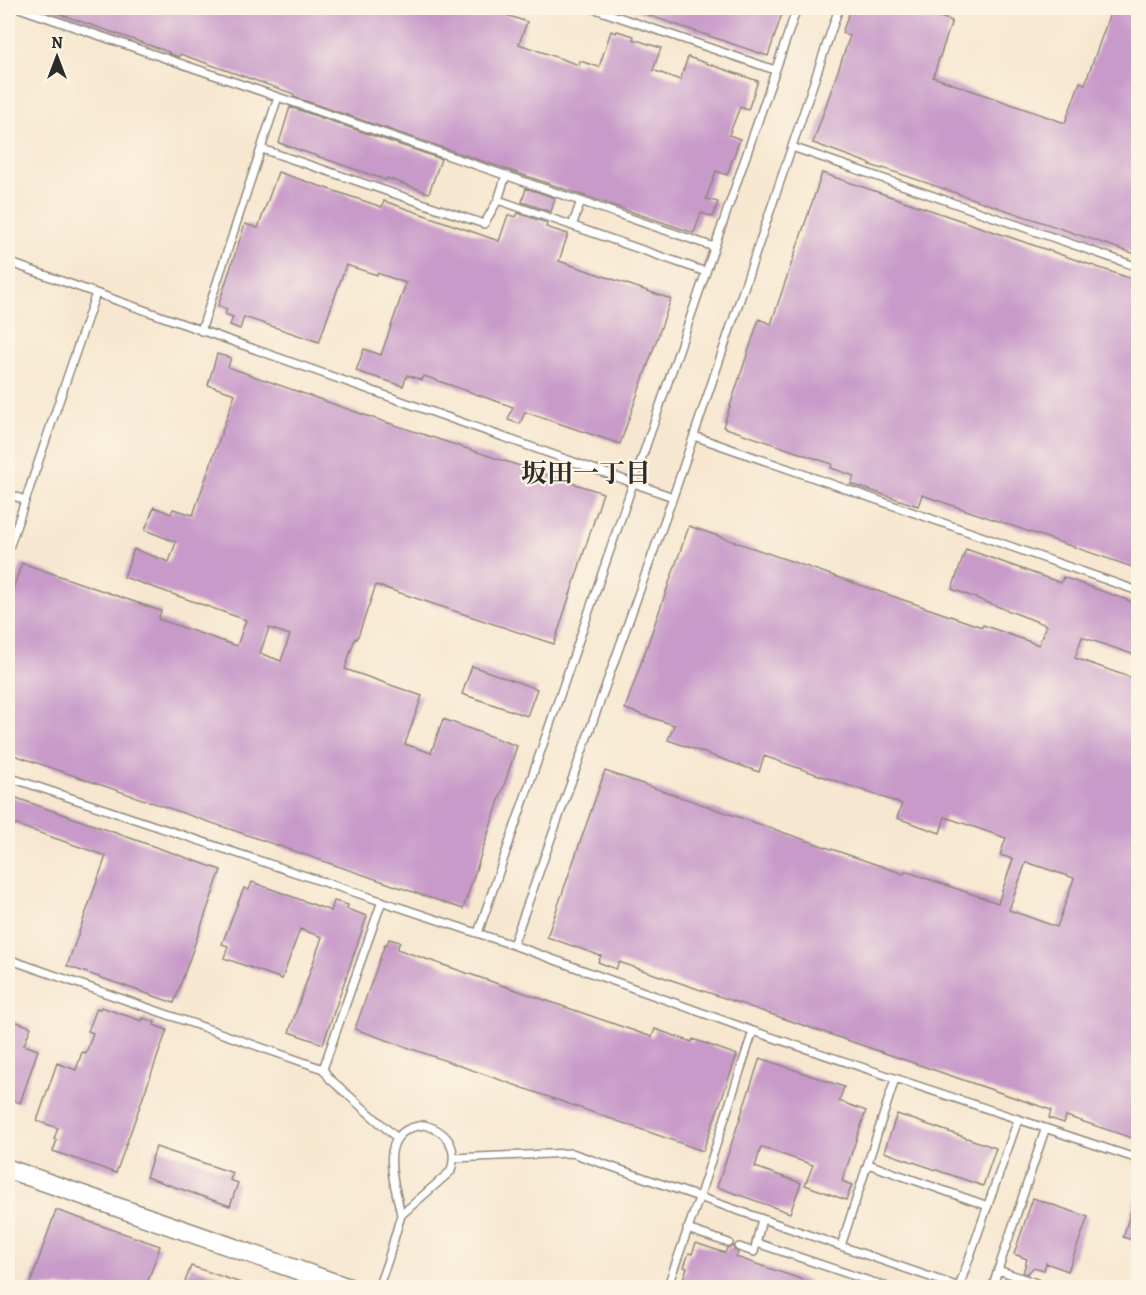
<svg xmlns="http://www.w3.org/2000/svg" width="1146" height="1295" font-family="Alegreya,'Noto Serif JP',serif">
<style>
.building{fill:#c79ac9;fill-rule:evenodd}
.lines{fill:none;stroke-linecap:round;stroke-linejoin:round}
.lane-casing{stroke:#91897e;stroke-width:10}
.secondary-casing{stroke:#91897e;stroke-width:21}
.lane{stroke:#fff;stroke-width:7}
.secondary{stroke:#fff;stroke-width:18}
.labels{text-anchor:middle;stroke-width:4.5;stroke-linejoin:round;paint-order:stroke}
.neighbourhood-label{font-size:26px;font-weight:bold;fill:#2b2b2b;stroke:#fcf5e5}
</style>
<rect width="100%" height="100%" fill="#fcf5e5"/>
<filter id="ink" filterUnits="userSpaceOnUse"><feTurbulence type="fractalNoise" baseFrequency=".0167" numOctaves="2"/><feDisplacementMap in="SourceGraphic" scale="12" xChannelSelector="R" yChannelSelector="G"/><feConvolveMatrix kernelMatrix="1 2 1 2 8 2 1 2 1" color-interpolation-filters="sRGB"/></filter>
<filter id="wash" filterUnits="userSpaceOnUse"><feTurbulence type="fractalNoise" baseFrequency=".008" numOctaves="4" result="noise"/><feDisplacementMap in="SourceGraphic" scale="24" xChannelSelector="R" yChannelSelector="G"/><feGaussianBlur stdDeviation="1.35" result="paint"/><feColorMatrix in="noise" values="0 0 0 0 0 0 0 0 0 0 0 0 0 0 0 0 0 1.4 0 .05"/><feComposite in="paint" operator="in"/></filter>
<g filter="url(#wash)">
<rect width="100%" height="100%" fill="#f7e7d0"/>
<g id="blocks">
<path class="building" d="M45 8H486L527 22 519 44 579 65 580 61 599 67 611 31 616 33 617 31 634 36 633 39 661 48 653 70 680 80 688 57 758 81 748 110 740 107 729 135 740 139 727 175 716 171 706 199 718 202 713 217 701 213 694 233 294 97V94L180 54 179 57 168 53 169 52 45 9Z
M631 8H784L768 56 630 9Z
M851 8H912L952 21 933 77 1065 123 1080 82 1085 84 1112 8H1138V255L883 168 882 169 870 165 871 164 813 143 850 36 842 33Z
M290 107 441 159 429 193 387 178 386 180 279 143Z
M278 172 382 207 384 201 499 241 508 215 516 217 518 213 547 223 546 227 568 234 559 261 671 299 620 444 525 412 520 424 508 420 513 407 424 376 422 380 407 375 403 386 356 371 364 349 381 355 406 283 377 273V275L346 265 319 342 244 317 240 329 230 325 233 317 225 314 227 309 218 306 245 224 258 228Z
M822 173 1138 281V405L1134 418 1138 420V569L922 495 918 506 851 484 854 476 831 468 832 464 723 427 759 319 771 324Z
M526 188 555 198 551 212 522 202Z
M217 354 231 358 228 367 373 418 603 493 554 644 376 585 357 639 355 638 345 669 422 696 405 744 431 753 443 719 517 746 463 909 8 753V603L22 563 161 611 158 619 237 646 246 620 124 577 134 549 169 562 176 542 145 530 154 507 171 514 173 509 193 515 235 394 208 385ZM269 628 290 635 281 661 260 653Z
M689 526 982 627 983 625 1039 645 1046 625 952 589 966 549 1061 583 1063 577 1138 604V656L1082 637 1075 658 1138 680V944L1135 953 1138 954V1140L1066 1116 1064 1123 1049 1118 1051 1110 619 962 616 969 598 962 601 956 547 937 605 771 904 874 905 871 998 903 1013 859 1000 855 1006 838 945 817 940 833 897 818 902 804 764 756 759 772 668 740 674 725 625 709ZM1026 862 1074 878 1057 927 1009 910Z
M472 666 537 689 527 716 462 694Z
M8 795 221 870 174 1003 67 966 106 856 8 822Z
M252 882 331 911 334 901 348 905 347 909 367 916 323 1044 289 1032 322 937 300 929 282 979 224 958 228 946 222 944 235 910 244 888 249 890Z
M389 939 400 942 397 949 652 1037 655 1029 692 1042 693 1039 737 1055 703 1151 355 1029 385 944H387Z
M101 1007 142 1021 143 1018 155 1022 154 1025 167 1030 116 1173 53 1151 57 1140 54 1139 58 1128 37 1121 57 1063 76 1070 82 1052 86 1053 93 1033 88 1031 92 1021 97 1008 100 1009Z
M8 1019 31 1027 24 1045 38 1050 20 1103 8 1098Z
M760 1058 844 1087 839 1101 866 1111 842 1181 852 1185 846 1200 805 1185 813 1165 761 1147 755 1167 801 1183 790 1213 717 1187Z
M897 1114 996 1148 983 1186 884 1152Z
M156 1147 233 1173 230 1180 238 1183 230 1206 146 1177Z
M1136 1195H1138V1242L1123 1237Z
M1033 1198 1088 1217 1068 1271 1046 1263 1044 1270 1034 1267 1027 1274 1023 1273 1027 1259 1014 1254Z
M56 1210 160 1246 146 1287H29Z
M696 1243 725 1253 727 1248 734 1246V1250L738 1253 736 1257 821 1286V1287H680L687 1268 684 1267 689 1253 692 1254Z
M191 1266 250 1286 249 1287H183Z"/>
</g>
</g>
<g filter="url(#ink)">
<use href="#blocks" fill-opacity="0" stroke="#91897e" stroke-width="1.5"/>
<g class="lines">
<defs>
<path id="lane" d="M19 8 714 247
M592 8 775 70
M792 147 1138 267
M262 149 484 224 498 200 506 175
M498 200 706 272
M572 226 581 201
M8 262 673 497
M201 331 278 97
M694 436 1138 591
M8 494 25 500
M8 551 96 293
M8 777 513 945 753 1031 1138 1159
M478 933 797 8
M513 945 673 497 839 8
M8 959 323 1069 330 1079 397 1138
M323 1069 382 901
M424 1125C448 1131 458 1148 451 1171L401 1215C395 1182 374 1130 424 1125Z
M454 1158 572 1153 962 1288
M868 1164 988 1206
M687 1229 729 1243
M757 1243 890 1288
M841 1246 895 1079
M739 1247 754 1252 762 1219
M998 1270 1051 1288
M959 1287 1018 1120
M378 1288 388 1260 401 1215
M667 1288 699 1198 753 1031
M992 1288 1045 1130"/>
<path id="secondary" d="M8 1169 349 1288"/>
</defs>
<use href="#lane" class="lane-casing"/>
<use href="#secondary" class="secondary-casing"/>
<use href="#lane" class="lane"/>
<use href="#secondary" class="secondary"/>
</g>
</g>
<g class="labels">
<g class="neighbourhood-label">
<text x="586" y="482">坂田一丁目</text>
</g>
</g>
<rect width="1146" height="1295" fill="none" stroke="#fcf5e5" stroke-width="30"/>
<g transform="translate(57 57)" stroke="#fcf5e5" stroke-width="4.5" paint-order="stroke">
<path d="M0-4.5L10 22L0 15L-10 22Z" fill="#2b2b2b"/>
<text y="-9" font-size="16" font-weight="bold" text-anchor="middle" fill="#2b2b2b">N</text>
</g>
</svg>
